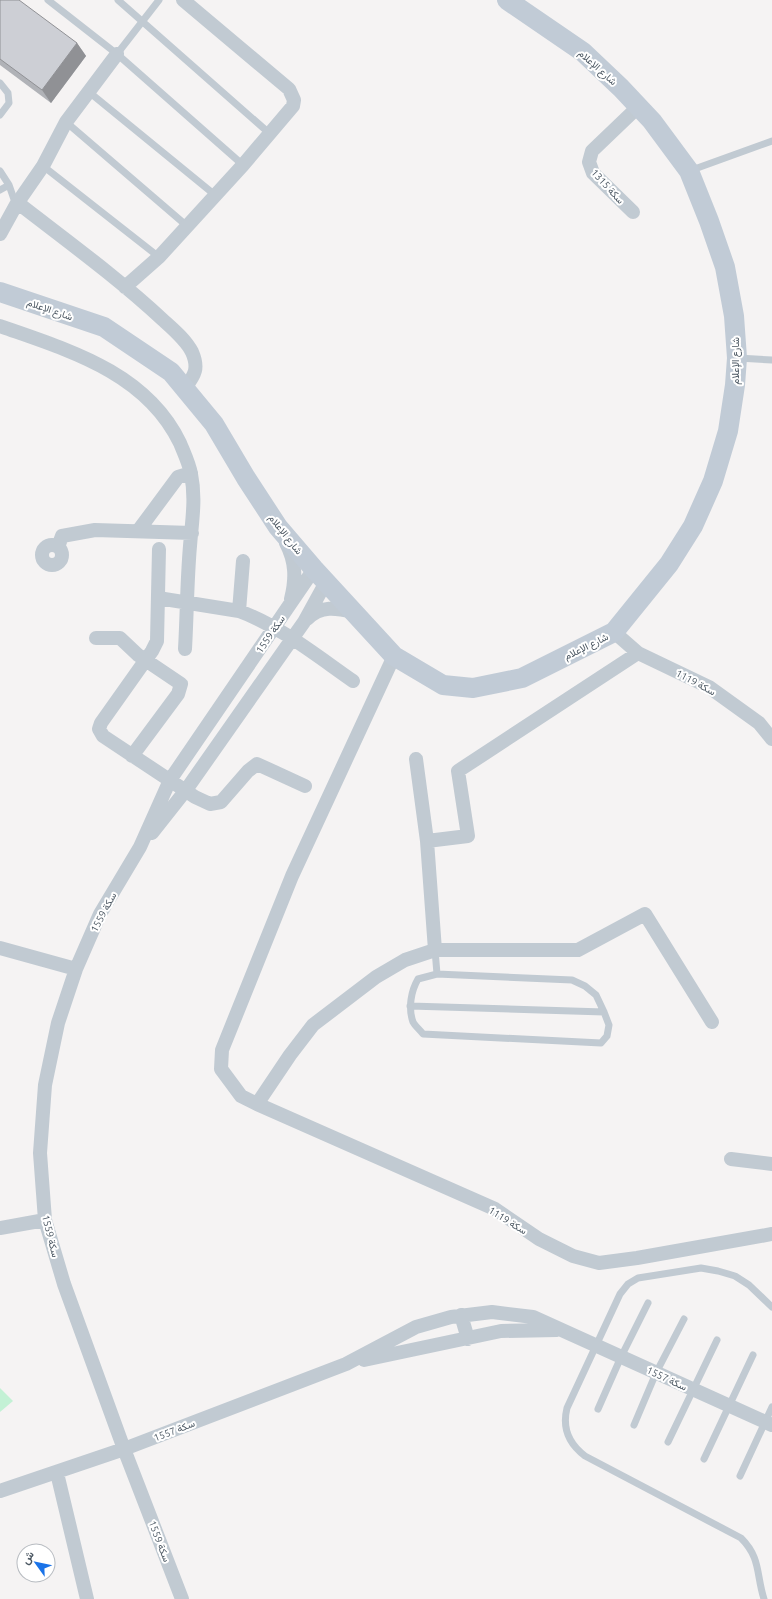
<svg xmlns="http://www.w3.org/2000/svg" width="772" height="1599" font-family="Ubuntu,Vazirmatn,sans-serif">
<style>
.garden{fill:#c3f1d5}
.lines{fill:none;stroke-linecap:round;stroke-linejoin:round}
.lane{stroke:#c1cad2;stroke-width:7}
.street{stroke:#c1cad2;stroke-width:14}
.secondary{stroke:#c1cbd6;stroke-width:20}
.wall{fill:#b0b2b7}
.shaded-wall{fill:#909195}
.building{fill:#cdcfd5;stroke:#909195}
.labels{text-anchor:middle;stroke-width:4;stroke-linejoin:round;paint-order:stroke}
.street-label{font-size:10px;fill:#4a5661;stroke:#fff}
</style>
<rect width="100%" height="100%" fill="#f5f3f3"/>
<path class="garden" d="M0 1388 13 1401 0 1412Z"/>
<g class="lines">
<path class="lane" d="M48 0 117 54 243 165
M118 0 269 133
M117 54 159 0
M0 83 8 93 9 103 0 115
M89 92 215 195
M66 122 187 226
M43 166 159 257
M0 171 9 185 16 205
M689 171 772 141
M0 190 9 185
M738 358 772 360
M435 950 437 974
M437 974 572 980 585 986 596 995 604 1012 609 1025 607 1036 601 1043 423 1034C420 1030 415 1026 413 1022 408 1008 411 991 418 979Z
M410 1006 604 1012
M598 1409 621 1357 648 1303
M634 1425 656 1373 684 1319
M668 1442 717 1340
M704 1459 753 1355
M740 1476 772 1407
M764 1599C756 1574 761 1558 741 1538L585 1456C569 1444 562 1428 567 1408L620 1294 628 1284 638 1278 701 1268 718 1271 735 1276 749 1285 772 1307"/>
<path class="street" d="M18 203C67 241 118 278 163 320 173 329 186 340 192 352 199 368 195 375 185 388
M633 212 593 173 589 162 592 151 639 106
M0 234 16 205 43 166 66 122 117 54
M125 287 159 257 243 165 293 106 294 100 289 89 183 0
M0 326C68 350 146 372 180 443 184 453 189 463 191 474 196 498 192 521 190 546 187 580 187 614 185 649
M138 531 178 477 191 473
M286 543C296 562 296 579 291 599
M42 555a10 10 0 1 1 20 0a10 10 0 1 1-20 0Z
M58 547 62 536 95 530 192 533
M159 549 157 641 152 651 101 723 99 729 103 736 195 797 210 804 221 802 248 771 257 764 305 786
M158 598 239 611C280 626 317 656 353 681
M239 611 243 561
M307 619C321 605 336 608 354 612
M614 632 638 653 709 687 759 723 772 739
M96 638H120L138 655 181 684 178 694 132 756
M394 656 292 876 222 1050 221 1069 241 1096 257 1104 495 1209 539 1239 573 1256 599 1263 637 1258 772 1234
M416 759 427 841
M152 833 186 790 292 639 304 622 326 582
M0 948 76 969
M435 950H578L645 914 712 1022
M257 1104 290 1055 313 1025 376 977 405 960 435 950 427 841 468 836 458 771 638 653
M731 1159 772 1164
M0 1228 45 1220
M461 1315 468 1339
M364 1360 501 1331 557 1330
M57 1473 87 1599
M0 1491 124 1449 346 1364 416 1327 451 1317 492 1312 533 1317 772 1425
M182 1599 124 1449 64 1284 45 1220 40 1153 45 1085 58 1023 76 969 100 914 140 847 170 780 314 569"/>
<path class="secondary" d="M0 292 104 327 171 372 214 424 246 478 278 527 314 569 394 656 443 685 473 688 522 678 614 632 669 564 693 526 713 481 728 431 735 385 737 358 734 316 725 267 709 221 689 171 652 121 621 88 583 52 507 0"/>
</g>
<path class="wall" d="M0 0 77 43 86 56 51 103 0 65Z"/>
<path class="shaded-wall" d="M77 43 86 56 51 103 42 90Z"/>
<path class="building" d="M0 0H19L77 43 42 90 0 59Z"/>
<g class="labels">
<g class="street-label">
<text transform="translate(598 67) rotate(42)" y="4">شارع الإعلام</text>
<text transform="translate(608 186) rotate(47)" y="4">سكة 1315</text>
<text transform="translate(50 309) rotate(19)" y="4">شارع الإعلام</text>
<text transform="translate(735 361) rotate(-90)" y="4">شارع الإعلام</text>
<text transform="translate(286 534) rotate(52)" y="4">شارع الإعلام</text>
<text transform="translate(270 634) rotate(-56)" y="4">سكة 1559</text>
<text transform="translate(586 646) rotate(-26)" y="4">شارع الإعلام</text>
<text transform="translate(696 682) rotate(28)" y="4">سكة 1119</text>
<text transform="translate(103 912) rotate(-62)" y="4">سكة 1559</text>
<text transform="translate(508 1220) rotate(32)" y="4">سكة 1119</text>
<text transform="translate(51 1236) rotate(76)" y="4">سكة 1559</text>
<text transform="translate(667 1378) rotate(25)" y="4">سكة 1557</text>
<text transform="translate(174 1430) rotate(-21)" y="4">سكة 1557</text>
<text transform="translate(160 1541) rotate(69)" y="4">سكة 1559</text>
</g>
</g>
<g transform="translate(36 1563) rotate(303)"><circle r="19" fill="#ffffff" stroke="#b7bbc0"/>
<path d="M0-3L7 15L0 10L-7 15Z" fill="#1a73e8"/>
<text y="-6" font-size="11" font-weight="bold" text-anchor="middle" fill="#4a5661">ش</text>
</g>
</svg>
